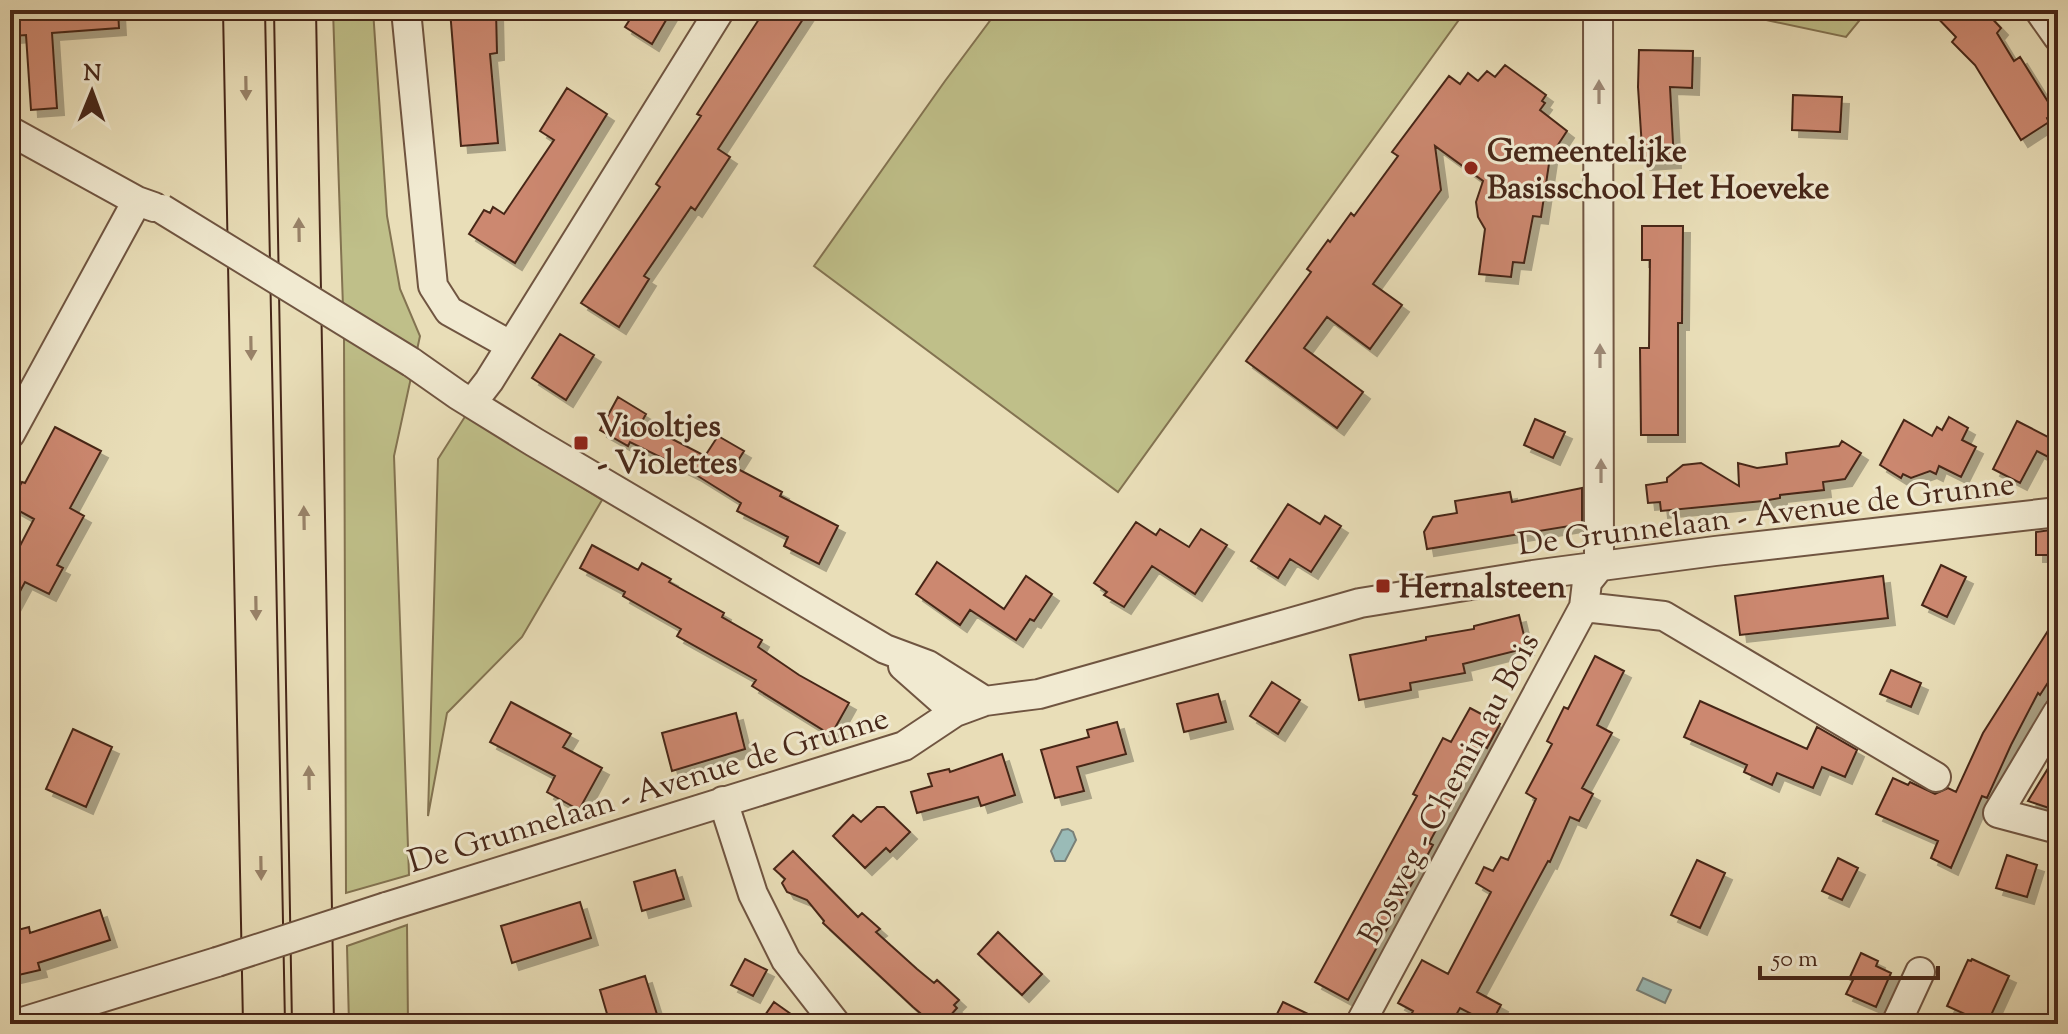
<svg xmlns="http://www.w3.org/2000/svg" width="2068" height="1034" font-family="'Sorts Mill Goudy',serif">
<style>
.green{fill:#bfbf89;stroke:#837351;stroke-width:2}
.water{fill:#9abbb7;stroke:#798078;stroke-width:2}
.building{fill:#cc886f;stroke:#472719;stroke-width:2;filter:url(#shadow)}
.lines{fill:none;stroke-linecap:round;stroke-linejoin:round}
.minor-casing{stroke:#705541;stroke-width:32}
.highway-casing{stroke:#472719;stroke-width:44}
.minor{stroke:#f1ead1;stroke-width:28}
.highway{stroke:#e9deb8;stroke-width:40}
.minor-bridge-casing{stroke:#705541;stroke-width:32;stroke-linecap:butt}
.minor-bridge{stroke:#f1ead1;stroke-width:28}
.oneway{fill:#988268}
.oneway2{fill:#9c8875}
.poi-dot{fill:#8f2418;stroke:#f1ead1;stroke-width:3}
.labels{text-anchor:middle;stroke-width:6;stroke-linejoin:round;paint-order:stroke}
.poi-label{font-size:32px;font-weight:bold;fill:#472719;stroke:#f1ead1;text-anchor:start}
.street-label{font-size:32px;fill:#472719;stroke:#f1ead1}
</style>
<defs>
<filter id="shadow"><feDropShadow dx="7" dy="7" stdDeviation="0" flood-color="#0004"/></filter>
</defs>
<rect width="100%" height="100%" fill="#e9deb8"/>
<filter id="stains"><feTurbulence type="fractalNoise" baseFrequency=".0025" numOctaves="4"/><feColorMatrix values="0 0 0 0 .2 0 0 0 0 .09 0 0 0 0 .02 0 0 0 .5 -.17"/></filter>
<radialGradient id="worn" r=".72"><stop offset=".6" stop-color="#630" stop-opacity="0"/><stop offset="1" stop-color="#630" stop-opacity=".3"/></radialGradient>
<path class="green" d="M333 10H373L387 216 400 289 420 336 394 456 409 875 346 893 344 337Z
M998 10H1466L1118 492 814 266 945 81Z
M1711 10H1868L1846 37 1757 18H1712Z
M466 415 602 500 522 637 447 713 428 816 438 459Z
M407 925 408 1024H349L347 946Z"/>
<path class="water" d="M1068 829 1073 832 1076 840 1065 861H1055L1051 851 1062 830Z
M1643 978 1671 990 1665 1003 1637 990Z"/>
<path class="building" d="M11 10H118L119 28 52 33 57 108 31 110 26 35 13 36Z
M450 10H496L497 53 490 54 498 143 461 146Z
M636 10H672L652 44 625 27Z
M765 10H809L718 149 730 157 695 210 691 207 644 276 649 279 619 327 581 303 660 187 656 184 701 116 697 114Z
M1930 10H1984L2001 28 1997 33 2014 61 2020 57 2055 113 2047 118 2049 122 2021 140 1975 65 1952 42 1956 37Z
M1639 50 1693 51 1692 88 1670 87 1674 161 1643 163 1638 87Z
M1505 65 1546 95 1542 101 1545 103 1540 110 1567 131 1550 157 1541 217 1533 216 1524 263 1513 262 1511 277 1479 274 1485 229 1478 217 1476 202 1483 181 1435 146 1441 190 1373 284 1402 305 1370 349 1327 317 1304 348 1363 392 1337 428 1246 361 1311 272 1307 269 1328 240 1330 242 1351 213 1354 216 1398 156 1392 152 1449 76 1460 84 1468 73 1478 81 1487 71 1495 77Z
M567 88 607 114 515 263 469 234 484 210 490 213 493 207 504 214 554 140 540 131Z
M1793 95 1842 97 1840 132 1792 130Z
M1642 226H1683L1682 323H1678V435H1641L1640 348H1649L1650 260H1642Z
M560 334 594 355 566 400 532 378Z
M618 397 646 414 641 423 705 456 718 436 744 451 734 467 782 492 780 496 838 526 819 564 784 546 788 537 737 511 741 503 693 473 630 442 628 446 600 430Z
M1949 417 1968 428 1962 440 1976 447 1961 477 1939 466 1936 474 1930 471 1911 478 1903 474 1901 478 1880 465 1904 420 1932 436 1937 427 1942 430Z
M1535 419 1565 432 1553 458 1524 445Z
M2017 421 2058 442V462L2037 451 2020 483 1993 469Z
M55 427 101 451 70 508 84 516 57 565 63 568 49 594 25 582 10 610V565L34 519 10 506V503L22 482 25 483Z
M1842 441 1861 453 1845 479 1823 482 1824 490 1780 495V498L1763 501 1661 511 1660 502 1648 503 1646 485 1667 482V478L1683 465 1701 463 1739 486 1738 463 1757 468 1787 464 1786 453 1839 446Z
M1582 488V524L1427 549 1424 532 1433 517 1457 513 1455 501 1510 492 1512 502Z
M1288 504 1320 524 1325 516 1341 526 1311 572 1290 559 1278 578 1251 561Z
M1136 522 1156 535 1160 529 1189 547 1201 529 1227 545 1195 594 1152 566 1124 607 1104 595 1107 592 1094 583Z
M2058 529V555H2036V532Z
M592 545 638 570 642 563 671 579 669 582 724 613 722 617 762 640 758 647 799 675 849 703 831 735 752 686 756 680 677 636 681 629 623 596 625 592 580 568Z
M937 562 1004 609 1026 576 1052 594 1034 621 1030 619 1016 640 970 610 960 625 916 594Z
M1941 565 1966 577 1947 617 1922 605Z
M1883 576 1888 618 1740 635 1735 596Z
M1519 615 1527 648 1463 664 1465 673 1410 683 1411 690 1359 700 1350 655 1426 640V637L1474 629V626Z
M2058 615V667L2040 695 2038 693 2011 745 1987 798 1982 796 1951 868 1931 858 1938 841 1876 814 1893 778 1908 785 1910 782 1935 794 1948 788 1956 792 1983 733Z
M1595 656 1624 671 1597 725 1612 733 1582 788 1593 794 1579 821 1570 817 1550 862 1548 861 1477 992 1501 1005 1491 1024 1460 1008 1451 1024H1407L1413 1011 1398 1003 1422 960 1448 974 1491 892 1476 883 1484 867 1493 871 1501 857 1508 860 1536 799 1526 793 1552 744 1547 741 1564 707 1568 709Z
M1891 670 1921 683 1911 707 1880 694Z
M1272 682 1300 700 1278 734 1250 716Z
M1218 694 1226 722 1184 732 1177 704Z
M1700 701 1807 749 1817 727 1857 750 1845 777 1822 767 1813 788 1777 773 1772 785 1744 772 1747 765 1684 737Z
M511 702 571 734 563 747 602 768 579 810 547 792 555 776 490 742Z
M1470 708 1500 724 1487 748 1482 745 1429 843 1433 845 1348 1000 1315 982 1417 796 1413 794 1443 738 1451 742Z
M736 713 745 749 672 771 662 733Z
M1117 722 1126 754 1077 767 1084 791 1055 798 1041 750 1089 737 1087 730Z
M73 729 112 747 86 807 46 789Z
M2058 752V811L2028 801Z
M1002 754 1015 795 981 806 978 797 917 813 911 792 932 786 928 774 949 769 950 772Z
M877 807H884L910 832 890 852 886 848 865 868 833 836 853 815 861 822Z
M793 851 858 917 862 913 880 929 876 932 917 969 934 983 937 980 959 1000 954 1005 957 1008 943 1024H933L913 1007 823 923 824 921 807 900 787 892 782 883 785 879 774 869Z
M2007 855 2037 865 2027 897 1996 888Z
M1838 858 1858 868 1842 900 1822 891Z
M1697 860 1725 873 1700 928 1671 915Z
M675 870 684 899 642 911 634 882Z
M580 902 591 938 512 963 501 926Z
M100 910 110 940 38 963 40 970 10 977V932L29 927 30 933Z
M998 932 1042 974 1022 995 978 954Z
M1861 953 1878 961 1876 966 1891 973 1876 1007 1846 994 1853 980 1849 979Z
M745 959 767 970 753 996 731 985Z
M1972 959 2009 976 1987 1024 1947 1006 1968 960 1971 961Z
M645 976 660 1024H610L600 990Z
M774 1002 805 1024H759Z
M1283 1002 1329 1024H1272Z"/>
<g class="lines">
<defs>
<path id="minor" d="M406 10 433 286 449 311 510 345
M2039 10 2058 37
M10 131 137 201 154 207
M411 362 458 395 534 442 885 649 928 665 985 701
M472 403 489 381 720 10
M10 434 137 201
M1584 607 1664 616 1936 777
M903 666 955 712
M2058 712 1998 813 2058 829
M723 801 753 894 786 960 836 1024
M386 907 904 746 955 712 985 701 1039 694 1360 603 1533 575 1715 551 2058 512
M16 1024 217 962
M1360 1024 1584 607 1587 582 1599 567 1598 10
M1896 1024 1920 972"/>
<path id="highway" d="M244 10 264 1024
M295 10 313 1024"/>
</defs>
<use href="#minor" class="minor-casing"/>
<use href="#highway" class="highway-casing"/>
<use href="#minor" class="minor"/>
<use href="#highway" class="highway"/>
<defs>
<path id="minor-bridge" d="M162 209 411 362
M217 962 386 907"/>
</defs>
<use href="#minor-bridge" class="minor-bridge-casing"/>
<use href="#minor-bridge" class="minor-bridge"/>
</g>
<defs><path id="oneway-solid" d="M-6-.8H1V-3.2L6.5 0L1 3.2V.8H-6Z" transform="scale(2)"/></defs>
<g class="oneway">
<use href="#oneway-solid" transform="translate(246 88) rotate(89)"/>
<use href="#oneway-solid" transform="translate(299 230) rotate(-91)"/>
<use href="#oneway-solid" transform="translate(251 348) rotate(89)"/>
<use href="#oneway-solid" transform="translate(304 518) rotate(-91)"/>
<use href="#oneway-solid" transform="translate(256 608) rotate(89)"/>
<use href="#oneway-solid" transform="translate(309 778) rotate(-91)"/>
<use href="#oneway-solid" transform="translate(261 868) rotate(89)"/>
</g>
<g class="oneway2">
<use href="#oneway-solid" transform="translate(1599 92) rotate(-90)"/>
<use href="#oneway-solid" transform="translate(1600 356) rotate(-90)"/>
<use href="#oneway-solid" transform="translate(1601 471) rotate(-90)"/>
</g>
<g class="poi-dot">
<circle cx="1471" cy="168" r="8"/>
<rect x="573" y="435" width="16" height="16" rx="4"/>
<rect x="1375" y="578" width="16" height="16" rx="4"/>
</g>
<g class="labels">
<g class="poi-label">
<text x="1487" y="161">Gemeentelijke<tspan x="1487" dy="37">Basisschool Het Hoeveke</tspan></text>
<text x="597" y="436">Viooltjes<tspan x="597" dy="37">- Violettes</tspan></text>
<text x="1399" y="597">Hernalsteen</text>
</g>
<g class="street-label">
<text transform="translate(1766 513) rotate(-7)" y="11">De Grunnelaan - Avenue de Grunne</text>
<text transform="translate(1448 788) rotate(-62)" y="11">Bosweg - Chemin au Bois</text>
<text transform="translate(648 789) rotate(-17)" y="11">De Grunnelaan - Avenue de Grunne</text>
</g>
</g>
<rect width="2068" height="1034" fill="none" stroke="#e9deb8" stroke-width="40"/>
<rect x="12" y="12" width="2044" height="1010" fill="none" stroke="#472719" stroke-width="4"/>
<rect x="20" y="20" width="2028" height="994" fill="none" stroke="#472719" stroke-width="2"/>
<g transform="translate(92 92) rotate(1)" stroke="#f1ead1" stroke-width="6" paint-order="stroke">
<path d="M0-6L14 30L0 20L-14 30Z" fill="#472719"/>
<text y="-12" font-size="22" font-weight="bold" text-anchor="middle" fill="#472719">N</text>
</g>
<path d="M1760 966v12h178v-12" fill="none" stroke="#472719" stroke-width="4"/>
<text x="1772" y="966" font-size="24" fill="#472719" stroke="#f1ead1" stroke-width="6" paint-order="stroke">50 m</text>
<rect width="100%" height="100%" filter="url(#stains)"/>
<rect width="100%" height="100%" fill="url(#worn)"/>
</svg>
